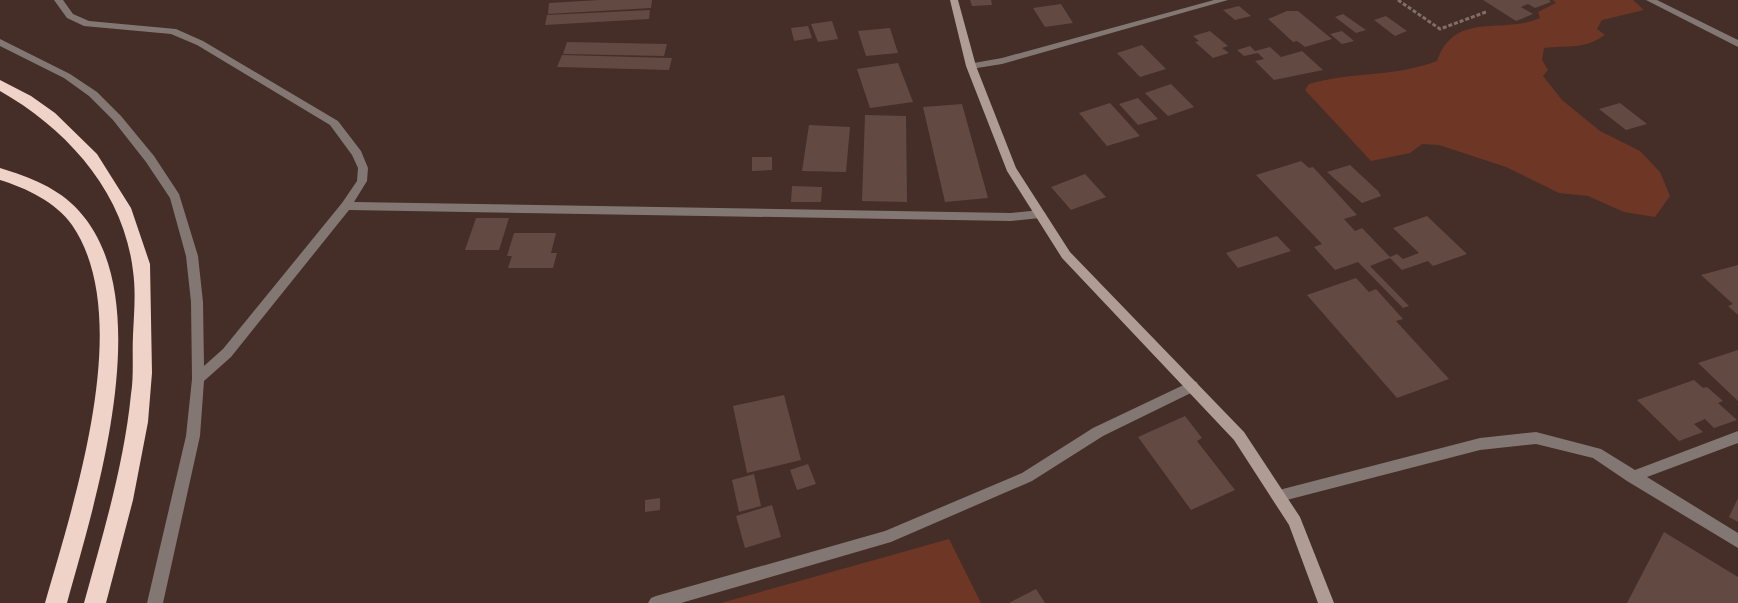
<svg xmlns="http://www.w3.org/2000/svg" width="1738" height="603" font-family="Bitter,serif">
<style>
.green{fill:#6e3725}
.building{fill:#624a42}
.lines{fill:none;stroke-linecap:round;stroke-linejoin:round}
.path{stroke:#826e68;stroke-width:3;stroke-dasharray:4 2;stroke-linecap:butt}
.street{fill:#827773;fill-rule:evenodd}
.secondary{fill:#ae9c95;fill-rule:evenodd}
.highway{fill:#efd2c8;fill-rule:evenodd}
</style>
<rect width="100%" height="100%" fill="#442e27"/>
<path class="green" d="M1553 0H1633L1644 10 1602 20 1597 29 1605 35C1583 50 1569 45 1544 48L1542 60 1548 70 1543 76 1562 100 1600 131 1640 151 1660 172 1670 196 1655 217 1624 212 1588 196 1559 193 1506 167 1439 145 1422 144 1410 153 1371 161 1305 90 1309 84C1354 71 1391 78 1437 61 1455 10 1502 35 1540 18L1538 12 1556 3Z
M949 539 981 603H721Z"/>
<path class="building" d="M599 0H652L651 8 548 14 549 3Z
M970 0H991L992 5 972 6Z
M1483 0H1549L1551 2 1535 8 1528 4 1521 7 1533 14 1516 21Z
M1061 4 1073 23 1045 27 1033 8Z
M1239 6 1251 16 1235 20 1223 10Z
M650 10 649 19 545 25 547 15Z
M1287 11H1298L1332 39 1305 47 1297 41 1293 42 1268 19Z
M1343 14 1366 30 1356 33 1335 17Z
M1386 16 1407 31 1395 36 1374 20Z
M832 21 838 39 818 42 811 24Z
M808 26 812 38 794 41 791 28Z
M890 28 898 53 866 56 858 31Z
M1210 31 1228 46 1222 48 1229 53 1213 58 1195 42 1199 41 1193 36Z
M1342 31 1354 41 1342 44 1330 34Z
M567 42 667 44 664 56 563 54Z
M1142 45 1166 69 1140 77 1117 53Z
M1250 46 1255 51 1270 47 1281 57 1302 51 1323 70 1274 80 1255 61 1264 59 1258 53 1244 56 1237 50Z
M562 55 672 58 669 70 557 67Z
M898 63 913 102 870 108 857 69Z
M1171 84 1194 107 1168 116 1145 93Z
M1138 98 1158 119 1138 125 1119 104Z
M1110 103 1140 136 1107 146 1079 113Z
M1620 103 1647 124 1626 130 1599 109Z
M962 104 988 198 945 202 923 107Z
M865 115 906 116 907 202 862 201Z
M809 125 850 127 846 172 802 171Z
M752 157H772V170L752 171Z
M1301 161 1309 168 1313 167 1357 215 1344 219 1355 231 1362 228 1390 257 1397 254 1403 259 1419 253 1393 228 1427 216 1467 254 1433 266 1428 261 1402 270 1390 258 1370 266 1409 306 1403 308 1358 262 1335 270 1314 247 1322 244 1256 175Z
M1350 165 1378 191 1381 196 1362 203 1327 172Z
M1085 174 1106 197 1071 210 1051 187Z
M792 186 822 187 821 202H791Z
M476 218H509L499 250H465Z
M514 233H556L551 253H557L553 268H508L512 256H507Z
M1277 236 1291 251 1238 268 1226 253Z
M1738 265V315L1728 306 1733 304 1701 275Z
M1356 278 1369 292 1376 289 1403 319 1396 321 1449 379 1397 398 1307 295Z
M1738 350V401L1698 363Z
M1694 380 1703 388 1707 387 1723 401 1718 403 1737 420 1714 428 1705 419 1694 424 1703 432 1679 441 1637 400Z
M784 395 801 460 747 473 733 406Z
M1185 416 1202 438 1197 441 1235 490 1191 510 1138 437Z
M808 464 816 484 797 490 790 470Z
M754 474 761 506 739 512 732 480Z
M660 498V510L645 512V500Z
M1738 498V522L1729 517Z
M772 505 781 537 745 548 736 516Z
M1664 532 1738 577V603H1627Z
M1036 589 1045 603H1009Z"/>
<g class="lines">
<path class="path" d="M1398 0 1440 29 1486 12"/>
<path class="street" d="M54 0H63L73 14 89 21 176 29 203 41 338 121 361 151 368 168 367 181 354 202 1011 213 1040 210 1046 214 1040 218 1011 221 349 210 231 357 204 381 200 436 163 603H147L186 436 192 379 191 302 186 256 170 198 146 162 113 120 89 96 64 78 0 46V39L70 74 97 92 121 116 154 156 179 194 198 256 203 302 204 366 223 349 342 203 357 181 358 168 352 155 330 125 197 45 171 34 84 26 67 18Z
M1214 0H1228L1002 64 971 69 966 66 968 64 1002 58Z
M1646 0H1657L1738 40V47Z
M1192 381 1197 382 1198 386 1197 390 1103 436 1032 481 891 542 681 603H648L651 598 656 596 885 531 1022 473 1093 428Z
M1738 431V443L1647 477 1738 533V548L1627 481 1593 458 1536 444 1480 450 1279 502 1274 500 1272 496 1274 492 1279 490 1480 438 1536 432 1601 449 1635 470Z"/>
<path class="secondary" d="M950 0H958L976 66 1016 168 1070 252 1244 432 1300 517 1334 603H1318L1289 525 1234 440 1062 258 1007 171 966 66Z"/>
<path class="highway" d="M0 80 31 96 55 113 97 154 131 208 150 264 152 373 148 422 133 500 106 603H84C103 534 124 465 131 394 134 375 132 355 133 335 134 314 136 292 133 271 124 192 67 129 0 91Z
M0 168C29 177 59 188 79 211 160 300 95 501 67 603H45C73 504 136 318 72 225 56 202 26 188 0 180Z"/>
</g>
</svg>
